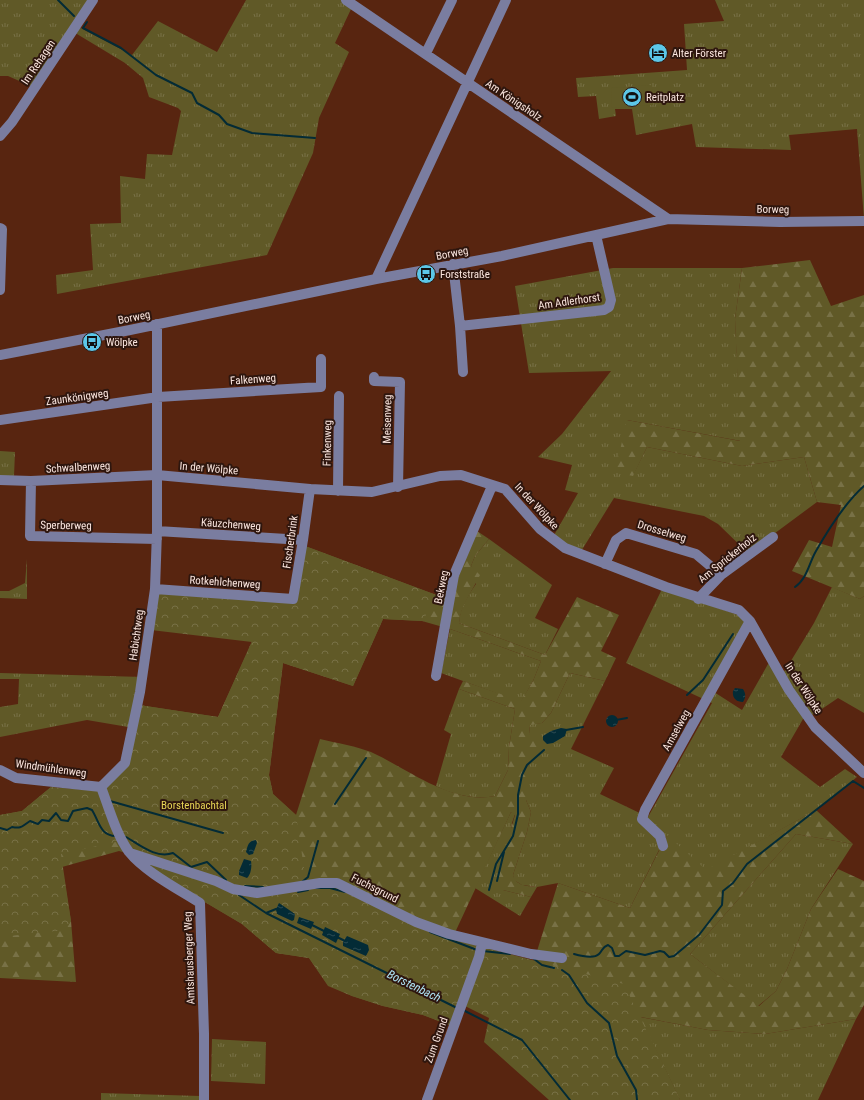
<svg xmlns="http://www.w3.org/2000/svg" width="864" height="1100" font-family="'Roboto Condensed',sans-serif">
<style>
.grass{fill:url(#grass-tufts)}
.forest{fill:url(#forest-firs);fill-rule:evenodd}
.park{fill:url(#park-crowns)}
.garden{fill:#605927}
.water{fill:url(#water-ripples)}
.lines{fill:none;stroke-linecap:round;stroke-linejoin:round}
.stream{stroke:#032b36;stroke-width:2}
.minor{stroke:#7a7da0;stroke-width:10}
.labels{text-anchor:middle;stroke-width:4;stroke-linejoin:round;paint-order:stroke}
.poi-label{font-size:11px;fill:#fbe6df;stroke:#2e160e;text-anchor:start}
.street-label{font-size:11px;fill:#fbe6df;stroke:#2e160e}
.park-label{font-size:11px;fill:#e6d455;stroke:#2e160e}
.water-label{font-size:12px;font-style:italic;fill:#afe3f5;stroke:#2e160e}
</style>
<defs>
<pattern id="grass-tufts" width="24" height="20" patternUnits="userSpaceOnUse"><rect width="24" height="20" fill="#605927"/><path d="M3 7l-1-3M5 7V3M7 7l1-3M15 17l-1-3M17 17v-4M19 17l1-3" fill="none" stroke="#787146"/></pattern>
<pattern id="forest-firs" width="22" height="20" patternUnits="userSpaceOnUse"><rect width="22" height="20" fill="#605927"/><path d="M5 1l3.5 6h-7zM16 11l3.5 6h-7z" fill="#787146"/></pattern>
<pattern id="park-crowns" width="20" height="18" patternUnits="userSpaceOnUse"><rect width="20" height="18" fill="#605927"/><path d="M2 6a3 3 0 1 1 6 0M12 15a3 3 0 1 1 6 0" fill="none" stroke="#787146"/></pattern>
<pattern id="water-ripples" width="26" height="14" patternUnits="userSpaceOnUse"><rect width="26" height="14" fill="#032b36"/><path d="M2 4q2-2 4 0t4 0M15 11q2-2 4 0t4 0" fill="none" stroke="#294a53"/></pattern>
</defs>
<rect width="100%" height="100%" fill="#582510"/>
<path class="grass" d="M0 0H92L75 25 132 55 158 21 217 52 246 0H342L352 7 335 43 349 52 319 118 313 153 267 255 57 294 56 275 93 270 90 224 121 223 120 176 145 179 147 154 172 155 181 111 178 108 149 97 143 78 125 63 72 31 33 87 8 76H0Z
M715 0H864V219L857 129 789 135 791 150 696 147 692 124 636 135 632 109H615L616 116 599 119 596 96 578 97 576 78 687 70 684 24 724 21Z
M613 268H742L735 319 741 441 627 420 633 475 647 447 742 466 804 457 817 502 748 553 718 524 704 516 614 498 580 553 553 537 578 493 565 490 572 465 538 457 562 434 611 371 529 373 515 286Z
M0 451 15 452 14 476H0Z
M489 539 552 585 535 618 558 629 545 655 459 623C460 608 467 597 476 584L474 571 471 566 475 556Z
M27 559V599L0 598V591H9L25 583Z
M832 587 860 599 864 596V713L838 698 816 713 803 719 781 757 820 787 845 769 857 777 816 810 706 871 666 836 630 908 558 883 537 887 522 885 514 880 513 875 527 832 531 812 526 800 525 785 526 768 534 759 529 734 530 724 542 723 551 713 570 673 605 681 571 749 614 768 600 794 648 817 712 703 626 663 662 589 753 620 714 692 742 710 772 657 781 675 786 669 814 623Z
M450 629 541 661 533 681 521 702 441 673Z
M0 673 143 677 134 728 87 720 0 737V707L18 704 19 679H0Z
M459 689 515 709 509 747 508 770 495 796C477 800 453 795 436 786L451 734 444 730Z
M511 812 515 814 512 823 503 890 531 897 520 916 475 888Z
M796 834 853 844 811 909 787 969 776 991 758 1006 690 954Z
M640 1017 708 1030 765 1034 856 1019 818 1100H680Z
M212 1039 266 1042 265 1084 211 1081Z
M101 1093 200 1096V1100H101Z"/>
<path class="forest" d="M810 260 831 306 864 295V596L860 599 792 571 809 540 832 547 841 505 817 502 804 457 742 466 647 447 633 476 615 472 627 420 740 441 735 319 742 268Z
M477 531 489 539 475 556 471 566 480 575C472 592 461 604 459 623L545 655 577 597 619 615 601 651 616 658 605 681 570 673 551 713 542 723 530 725 529 734 539 743 534 759 526 768V800L531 812 527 832 513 875C516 886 527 886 537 887L531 897 503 890 497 887 498 874 515 815 511 812 452 939 534 961 558 883 630 908 667 835 706 870 816 810 853 844 796 834 690 954 759 1006 776 991 787 969 811 909 838 869 864 881V1005L856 1019 765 1034 708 1030 641 1017 680 1100 491 967 452 1026 423 1015 383 1006 352 996 328 985 309 958 276 953 242 924 154 872 133 855 119 851 62 867 71 921 76 982 0 978V815L22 811 51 787 125 840 139 705 218 717 252 641 294 601 305 546 439 596ZM383 619 422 621 450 629 541 661 533 681 521 701 463 681 459 689 515 709 509 747 508 770 495 796C452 805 408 769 371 752 355 746 337 743 320 739L296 815 273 794 269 775 283 663 353 686Z"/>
<path class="park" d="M305 546 439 596 422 621 383 619 353 686 283 663 269 775 273 794 296 815 307 888 321 886 348 890 452 939 624 984 680 1100H549L484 1042 489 1018 461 1004 452 1026 423 1015 383 1006 352 996 328 986 309 958 276 953 242 924 154 872 125 840 61 854 71 921 65 930 0 937V815L22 811 51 787 100 791 128 765 139 705 218 717 252 642 151 630 156 593 294 601Z"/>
<path class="garden" d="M652 85 653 105 612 108 611 88Z"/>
<path class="water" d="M735 688 743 689C746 694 746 697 743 702 736 702 732 698 733 691Z
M606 721a6 6 0 1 1 12 0a6 6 0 1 1-12 0Z
M561 728 567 729 565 736 553 743 547 744 543 740V736L551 731Z
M256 840 257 843 253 854 249 855 246 852C248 845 248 841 256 840Z
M244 859 251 861C252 866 251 875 247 878L239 875V871Z
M279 903 295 914 294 920 292 921 277 914 276 909Z
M299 917 314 922 311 929 297 923Z
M325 927 340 934 336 943 322 935Z
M347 936 368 945 369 950 366 956 343 946V942Z"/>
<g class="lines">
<path class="stream" d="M58 0 74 16
M87 22 83 28 121 48 156 75 192 93 197 103 219 115 227 124 252 133 315 138
M795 587C807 579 809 563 816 551 828 530 846 502 864 486
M687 695 703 680 733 634
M616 720 627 718
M566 730 583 727
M110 801 223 833
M335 804 366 758
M0 828 7 830 12 827C22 829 22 826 30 821L38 824 42 820 49 821 56 813 61 820 68 821 73 811 87 808 92 810C99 821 100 836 116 836
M126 837C140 845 156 859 173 853L191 867 207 862 226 880
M497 881 504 852
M302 882 308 877 318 841
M245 886 263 887
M316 888H330L345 892
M489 890 496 864 513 836 518 814V795L522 775 527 765 544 750
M298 892 308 890
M239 895 266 913 457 1008
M266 913 276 909 278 910
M312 925 324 931
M430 932 477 950
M337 937 345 941
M483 951 510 954
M574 954C581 956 594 959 599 954 603 950 602 947 608 945L612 948 615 956H619L626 951 645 955 660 951 664 952 669 957 674 956 699 935 722 905 723 891 733 883 747 864 853 781 864 788
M534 959 542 965 554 968
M562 970 569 975 587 1003 609 1023 617 1056 636 1090 637 1100
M463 1010 522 1040 570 1100"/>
<path class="minor" d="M346 0 668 219
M426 53 452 0
M0 136 12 122 93 0
M0 228 2 229 0 290
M453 264 460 326 604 310 609 307 611 300 596 235
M376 279 506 0
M460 326 463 372
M0 355 130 330 376 279 502 256 668 219 780 222 864 221
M374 377V381L400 382 398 487
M0 420 158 397 321 387V359
M0 480 31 481 157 475 310 489 372 492 440 476 461 475 505 489 540 529 565 548 666 587 739 610 750 621 789 690 815 727 864 773
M31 481 30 536 157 539
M338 491 339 396
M157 531 303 540
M605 564 616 540 626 533 696 554 721 575
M155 589 293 599 303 540 310 489
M698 599 721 575 773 537
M436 676 454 575 492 486
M0 770 16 778 101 787
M101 787 125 763 140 692 155 589 157 531V324
M101 787C109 808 116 834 129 852 145 872 178 889 200 903L204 1034V1100
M663 846 660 836 642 819 645 810 750 621
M130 853 216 881 233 889 257 893 320 883H337L416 922 449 934 531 954 562 958
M427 1100 479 957 482 943"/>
</g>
<defs>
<symbol id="hotel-disc" viewBox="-11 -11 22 22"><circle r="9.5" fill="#5cc7e8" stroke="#2e160e"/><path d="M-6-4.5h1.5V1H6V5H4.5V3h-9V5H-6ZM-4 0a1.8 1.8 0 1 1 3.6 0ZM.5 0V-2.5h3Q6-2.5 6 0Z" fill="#111"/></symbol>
<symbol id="stadium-disc" viewBox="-11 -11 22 22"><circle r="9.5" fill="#5cc7e8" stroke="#2e160e"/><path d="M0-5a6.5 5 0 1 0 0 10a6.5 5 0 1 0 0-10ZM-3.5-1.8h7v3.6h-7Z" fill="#111"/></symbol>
<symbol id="bus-disc" viewBox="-11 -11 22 22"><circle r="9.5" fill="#5cc7e8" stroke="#2e160e"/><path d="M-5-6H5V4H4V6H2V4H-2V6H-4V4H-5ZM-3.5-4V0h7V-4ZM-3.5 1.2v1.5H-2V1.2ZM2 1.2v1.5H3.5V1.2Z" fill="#111"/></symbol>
</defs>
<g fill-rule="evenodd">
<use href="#hotel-disc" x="647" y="42" width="22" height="22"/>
<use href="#stadium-disc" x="621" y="86" width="22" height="22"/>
<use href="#bus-disc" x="415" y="263" width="22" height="22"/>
<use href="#bus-disc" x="81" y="331" width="22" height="22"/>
</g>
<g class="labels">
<g class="poi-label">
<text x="672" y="57">Alter Förster</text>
<text x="646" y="101">Reitplatz</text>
<text x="440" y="278">Forststraße</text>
<text x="106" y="346">Wölpke</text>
</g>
<g class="street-label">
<text transform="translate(38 62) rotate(-56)" y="4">Im Rehagen</text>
<text transform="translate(514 100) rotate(34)" y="4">Am Königsholz</text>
<text transform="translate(773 209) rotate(1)" y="4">Borweg</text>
<text transform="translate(452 253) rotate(-11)" y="4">Borweg</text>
<text transform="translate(569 301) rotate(-8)" y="4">Am Adlerhorst</text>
<text transform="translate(134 317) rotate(-11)" y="4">Borweg</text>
<text transform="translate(253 379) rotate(-4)" y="4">Falkenweg</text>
<text transform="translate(77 397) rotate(-8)" y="4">Zaunkönigweg</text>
<text transform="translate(387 419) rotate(-89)" y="4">Meisenweg</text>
<text transform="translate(327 443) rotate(-89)" y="4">Finkenweg</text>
<text transform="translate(78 467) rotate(-3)" y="4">Schwalbenweg</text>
<text transform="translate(209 468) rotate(5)" y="4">In der Wölpke</text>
<text transform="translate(537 506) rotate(47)" y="4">In der Wölpke</text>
<text transform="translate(231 524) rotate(4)" y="4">Käuzchenweg</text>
<text transform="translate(66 525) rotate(1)" y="4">Sperberweg</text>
<text transform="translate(662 531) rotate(17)" y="4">Drosselweg</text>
<text transform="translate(290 542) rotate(-82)" y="4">Fischerbrink</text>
<text transform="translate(727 558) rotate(-39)" y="4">Am Sprickerholz</text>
<text transform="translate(225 582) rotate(4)" y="4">Rotkehlchenweg</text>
<text transform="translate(441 587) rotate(-78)" y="4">Bekweg</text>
<text transform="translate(136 635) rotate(-82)" y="4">Habichtweg</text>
<text transform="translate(804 688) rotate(57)" y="4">In der Wölpke</text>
<text transform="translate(676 730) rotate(-61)" y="4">Amselweg</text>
<text transform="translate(51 768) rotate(8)" y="4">Windmühlenweg</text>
<text transform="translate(375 888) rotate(27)" y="4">Fuchsgrund</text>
<text transform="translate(189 958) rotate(-92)" y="4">Amtshausberger Weg</text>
<text transform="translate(436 1040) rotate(-70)" y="4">Zum Grund</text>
</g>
<g class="park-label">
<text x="194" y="809">Borstenbachtal</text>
</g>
<g class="water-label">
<text transform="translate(414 986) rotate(26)" y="4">Borstenbach</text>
</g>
</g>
</svg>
